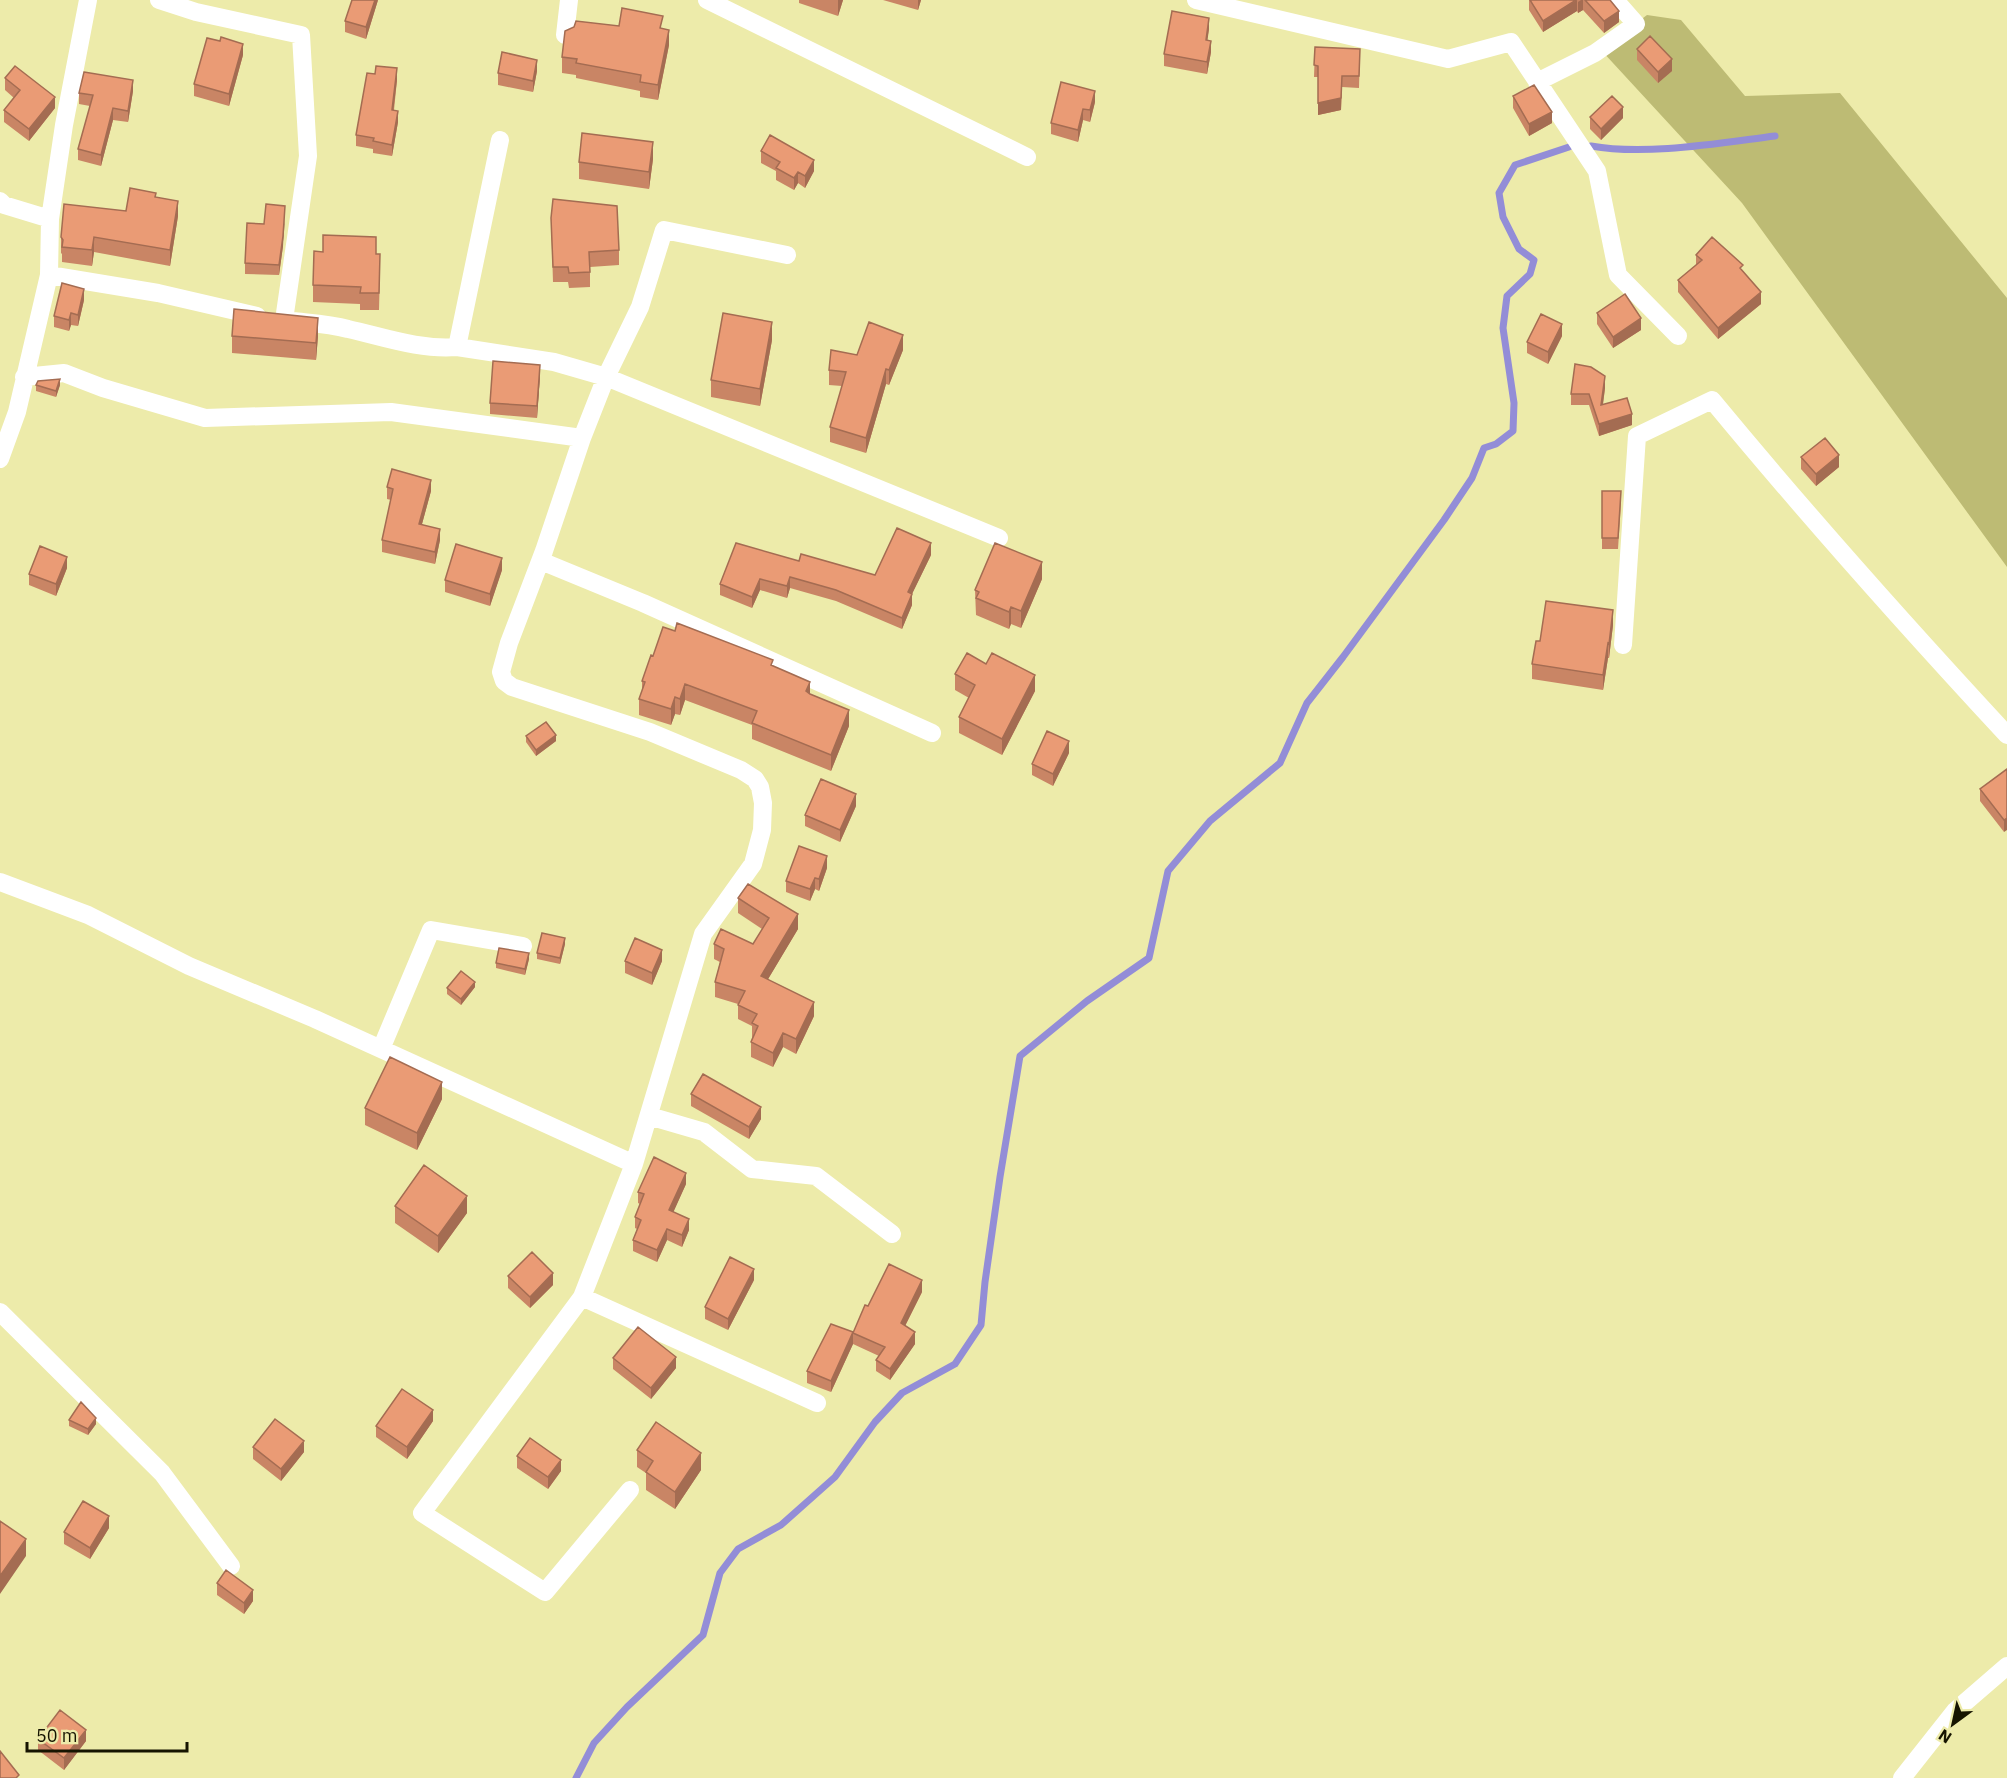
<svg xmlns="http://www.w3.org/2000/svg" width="2007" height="1778" font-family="'IBM Plex Sans',sans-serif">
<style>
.green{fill:#bdbb74}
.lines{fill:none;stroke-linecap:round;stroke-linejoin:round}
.stream{stroke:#938dd7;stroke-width:7}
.minor{stroke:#fff;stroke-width:18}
.wall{fill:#c98565}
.shaded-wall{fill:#a46c52}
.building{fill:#ea9b75;stroke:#a46c52;stroke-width:1.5}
</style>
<rect width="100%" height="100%" fill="#edebaa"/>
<path class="green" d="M1647 15 1681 20 1745 96 1840 93 2007 298V567L1742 203 1601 50Z"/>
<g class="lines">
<path class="stream" d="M1591 146C1646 156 1719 143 1775 136
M576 1778 594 1743 627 1707 703 1635 720 1573 738 1549 781 1525 835 1477 875 1422 902 1393 955 1364 981 1325 985 1282 1000 1177 1020 1056 1087 1001 1149 958 1168 871 1210 821 1280 763 1307 703 1343 657 1444 520 1472 478 1484 448 1496 444 1513 431 1514 403 1503 328 1507 296 1530 274 1534 260 1519 249 1503 217 1499 193 1515 165 1569 147"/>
<path class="minor" d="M159 0 196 12 301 35 308 156 284 320
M707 0 1027 157
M1196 0 1448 59 1511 42 1597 171 1618 275 1678 336
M565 35 569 0
M1537 82 1595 53 1636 24 1615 0
M0 201 4 205 50 219
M49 275 158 293 257 316
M293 321C311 323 330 324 348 329 384 337 419 350 457 347L500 140
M457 347 554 362 606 377 999 538
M24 377 64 373 103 388 205 418 391 412 582 438
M0 459 17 412 49 275 50 219 64 125 88 0
M541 561 643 603 932 733
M1623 645 1637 436 1712 400C1807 515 1906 626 2007 735
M0 882 88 915 189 966 315 1019 634 1164
M381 1049 431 930 523 946
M649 1116 704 1132 752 1169 816 1176 892 1234
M582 1297 817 1403
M0 1312 162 1473 231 1566
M630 1490 545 1592 422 1513 582 1297 634 1164 703 934 753 864 762 830 763 803 760 787 755 779 741 770 650 732 512 687 504 681 501 672 509 643 544 551 582 438 606 377 640 307 664 230 787 255
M1902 1778 1955 1711 2007 1666"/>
</g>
<path class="wall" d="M378 0 366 39 345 32V21Z
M799 0H843L838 16 799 3Z
M883 0H921L918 10Z
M1529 0H1610L1619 22 1604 33 1583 10 1578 13 1577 11 1543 32 1529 10Z
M619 26 663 28 669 45 658 100 640 97V91L576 78V75L562 73V57Z
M1209 29 1207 40 1211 52 1207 74 1164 66V54Z
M1315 47 1360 49 1359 88 1342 87 1341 110 1318 115V77H1314Z
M1637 49 1672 71 1658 83 1637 60Z
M243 55 229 106 194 96V84Z
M537 71 533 92 498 85V73Z
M5 78 55 108 29 141 4 122V110L14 98 5 90Z
M397 80 394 110 398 122 392 156 373 153V149L356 146V135Z
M133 91 128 122 113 120 101 166 78 160V149L90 106 79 104V93Z
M1513 96 1552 123 1529 136 1513 108Z
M1095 102 1090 122 1083 120 1078 142 1051 134V123Z
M1590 117 1623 118 1601 140 1590 129Z
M761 151 814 171 805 188 798 183 794 190 776 180V171L761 163Z
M653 159 649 189 579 179V162Z
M156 197 178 216 170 266 94 252 92 266 62 262V254L61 253V237L126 211Z
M551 218 619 250V265L590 267V287L569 288 568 282H553Z
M264 224 283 246 279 275 245 274V263Z
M376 254 380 271 379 310H360V304L313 302V285Z
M1696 255 1743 271 1761 304 1718 339 1678 292V280L1696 265Z
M84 300 78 326 71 325 69 331 54 327V316Z
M1597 313 1641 330 1613 348 1597 324Z
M232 336H318L316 360 232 353Z
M1562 336 1548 364 1527 353V342Z
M772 340 760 406 711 397V380Z
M903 350 889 385 886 384 866 453 830 442V427L842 386 829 385V370L857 355Z
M540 376 537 418 490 414V403Z
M36 385H60L56 397 36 391Z
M1605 388 1603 405 1632 425 1599 436 1589 405H1571V394Z
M1801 457 1839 467 1816 486 1801 469Z
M387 487 431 491 422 524 440 540 435 564 382 552V540L391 500 387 499Z
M1602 491 1621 503 1618 549H1602Z
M931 555 912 594V605L902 629 836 601 790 588 787 598 760 590 752 608 720 595V584L799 561 875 575Z
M67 568 56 596 29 585V574Z
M502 570 490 606 445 592V580Z
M1042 579 1021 628 1011 624 1009 629 976 615 975 590Z
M1613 625 1609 658H1608L1603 690 1532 679V664L1540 641Z
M653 656 773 666 810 694 849 726 831 771 752 739V725L685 700 680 715 675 714 671 725 639 715V699L642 691V681Z
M986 664 1035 691 1002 755 959 733V717L969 698 955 690V674Z
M526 736 556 741 536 756 526 742Z
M1069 753 1053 786 1032 775V764Z
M2007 769 2004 832 1980 801V789Z
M856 806 840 842 805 826V815Z
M827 868 819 891 815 889 810 901 786 892V881Z
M738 898 798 929 768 979 814 1016 796 1054 783 1047 773 1067 751 1057V1042L752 1038V1026L738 1019V1004L715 997V982L720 962 714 959V944H753L762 929 738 913Z
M565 944 560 964 537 959V953Z
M529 959 525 975 496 968V963Z
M625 961H662L652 985 625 973Z
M475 987 461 1005 447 994V988Z
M691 1094 761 1119 749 1139 691 1106Z
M442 1099 417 1150 365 1125V1108Z
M686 1184 673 1212 689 1230 682 1247 667 1240 657 1262 633 1251V1240L637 1229 635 1228V1217L640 1204 638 1203V1192Z
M395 1206 467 1213 438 1253 395 1223Z
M508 1276 553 1285 530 1308 508 1288Z
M754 1280 728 1330 705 1319V1307Z
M922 1292 905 1326 915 1344 890 1380 876 1371V1360L879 1356 853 1344 831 1392 807 1383V1371L853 1332 868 1306Z
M613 1358 676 1368 651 1399 613 1369Z
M69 1420 96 1424 88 1435 69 1426Z
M433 1421 407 1459 376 1437V1426Z
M253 1447 304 1452 281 1481 253 1459Z
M637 1450 701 1470 675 1509 646 1490V1473L637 1467Z
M517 1456 561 1471 548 1489 517 1468Z
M109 1528 90 1559 64 1544V1532Z
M217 1583 253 1601 244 1614 217 1595Z
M38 1739 86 1741 64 1770 38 1750Z"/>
<path class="shaded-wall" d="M375 0H378L366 39V27Z
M838 0H843L838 16Z
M918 0H921L918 10Z
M1577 0V11L1543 32V21Z
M1581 0H1583V10L1578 13V2Z
M1619 11V22L1604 33V21Z
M1209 18V29L1206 51V40Z
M669 30V45L658 100V85Z
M1211 41V52L1207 74V62Z
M243 44V55L229 106V94Z
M1672 59V71L1658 83V72Z
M537 60V71L533 92V81Z
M397 68V80L392 121V110Z
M1342 76 1341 110 1318 115V103Z
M133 80V91L128 122V111Z
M1095 91V102L1090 122V110Z
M55 97V108L29 141V129Z
M1623 107V118L1601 140V129Z
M113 108V120L101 166V155Z
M1083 109V120L1078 142V130Z
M398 111V122L392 156V145Z
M1552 112V123L1529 136V124Z
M653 142V159L649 189V172Z
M814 160V171L805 188V176Z
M798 172V183L794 190V178Z
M178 201V216L170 266V250Z
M285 216 283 246 279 275V265Z
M94 237V252L92 266V250Z
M84 289V300L78 326V315Z
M1761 292V304L1718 339V328Z
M71 313V325L69 331V320Z
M318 318V336L316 360V343Z
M1641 318V330L1613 348V337Z
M772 322V340L760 406V389Z
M1562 324V336L1548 364V352Z
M903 335V350L889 385V370Z
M540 365V376L537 418V406Z
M886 369V384L866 453V438Z
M1605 376V388L1601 417V405Z
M60 379V385L56 397V391Z
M1632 414V425L1599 436V424Z
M1839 455V467L1816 486V474Z
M431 480V491L419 535V524Z
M440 529V540L435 564V552Z
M931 543V555L912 594V605L902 629V618L908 592Z
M67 557V568L56 596V584Z
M502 558V570L490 606V594Z
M1042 562V579L1021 628V611Z
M790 577V588L787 598V586Z
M760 579V590L752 608V597Z
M1011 607V624L1009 629V612Z
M1613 610V625L1609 658V644Z
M1608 643V658L1603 690V675Z
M1035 675V691L1002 755V739Z
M810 682V698L806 691Z
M685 684V700L680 715V699Z
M675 697V714L671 725V709Z
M849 710V726L831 771V755Z
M556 735V741L536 756V750Z
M1069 741V753L1053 786V774Z
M856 794V806L840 842V830Z
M2007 818V830L2004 832V820Z
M827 856V868L819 891V879Z
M815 878V889L810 901V889Z
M798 914V929L761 991V976Z
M565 938V944L560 964V958Z
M662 950V961L652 985V973Z
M529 953V959L525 975V969Z
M475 982V987L461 1005V999Z
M814 1002V1016L796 1054V1039Z
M783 1033V1047L773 1067V1053Z
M442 1082V1099L417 1150V1133Z
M761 1107V1119L749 1139V1127Z
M686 1173V1184L669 1222V1210Z
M467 1196V1213L438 1253V1236Z
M689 1219V1230L682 1247V1235Z
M667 1229V1240L657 1262V1250Z
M754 1269V1280L728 1330V1319Z
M553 1273V1285L530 1308V1297Z
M922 1280V1292L901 1334V1323Z
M853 1332V1344L831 1392V1381Z
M915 1332V1344L890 1380V1369Z
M676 1357V1368L651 1399V1388Z
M433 1410V1421L407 1459V1447Z
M96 1418V1424L88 1435V1429Z
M304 1441V1452L281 1481V1469Z
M701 1453V1470L675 1509V1492Z
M561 1460V1471L548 1489V1477Z
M109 1516V1528L90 1559V1548Z
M26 1539V1556L0 1594V1576Z
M253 1590V1601L244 1614V1603Z
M86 1730V1741L64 1770V1758Z"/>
<path class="building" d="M352 0H375L366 27 345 21Z
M1530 0H1576L1543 21Z
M1585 0H1610L1619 11 1604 21Z
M622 8 663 16 660 28 669 30 658 85 640 82 641 75 576 63 577 59 562 57 565 31 574 27 576 21 619 26Z
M1172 11 1209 18 1206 40 1211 41 1207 62 1164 54Z
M1650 36 1672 59 1658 72 1637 49Z
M221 37 243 44 229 94 194 84 207 38 220 41Z
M1315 47 1360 49 1359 76H1342L1341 98 1318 103V66L1314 65Z
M502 52 537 60 533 81 498 73Z
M15 66 55 97 29 129 4 110 20 90 5 78Z
M376 66 397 68 392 110 398 111 392 145 373 141 374 138 356 135 367 73 375 74Z
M84 72 133 80 128 111 113 108 101 155 78 149 93 95 79 93Z
M1061 82 1095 91 1090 110 1083 109 1078 130 1051 123Z
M1534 85 1552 112 1529 124 1513 96Z
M1612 96 1623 107 1601 129 1590 117Z
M582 133 653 142 649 172 579 162Z
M770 135 814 160 805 176 798 172 794 178 776 168 780 162 761 151Z
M130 188 156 193 155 197 178 201 170 250 94 237 92 250 62 247 63 240 61 237 64 204 126 211Z
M553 199 617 206 619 250 589 252 590 272 569 273 568 267H553L551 218Z
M266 204 285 206 283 236 279 265 245 263 247 223 264 224Z
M323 235 376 237V254H380L379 293H360L361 287 313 285 314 251 323 252Z
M1712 237 1743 265 1740 268 1761 292 1718 328 1678 280 1702 260 1696 255Z
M62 283 84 289 78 315 71 313 69 320 54 316Z
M1625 294 1641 318 1613 337 1597 313Z
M234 309 318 318 316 343 232 336Z
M723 313 772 322 760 389 711 380Z
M1541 314 1562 324 1548 352 1527 342Z
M869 322 903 335 889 370 886 369 866 438 830 427 846 372 829 370 831 350 857 355Z
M493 361 540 365 537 406 490 403Z
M1575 364 1591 367 1605 376 1601 405 1627 398 1632 414 1599 424 1589 394H1571Z
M60 379 56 391 36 385 38 381Z
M1825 438 1839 455 1816 474 1801 457Z
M392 469 431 480 419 524 440 529 435 552 382 540 393 489 387 487Z
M1602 491H1621L1618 538H1602Z
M897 528 931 543 908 592 912 594 902 618 836 590 790 577 787 586 760 579 752 597 720 584 736 543 799 561 801 554 875 575Z
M995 543 1042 562 1021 611 1011 607 1009 612 976 598 979 592 975 590Z
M456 544 502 558 490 594 445 580Z
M40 546 67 557 56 584 29 574Z
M1546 601 1613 610 1609 644 1608 643 1603 675 1532 664 1536 641H1540Z
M677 623 773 660 771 665 810 682 806 691 810 694 849 710 831 755 752 723 757 711 685 684 680 699 675 697 671 709 639 699 645 682 642 681 651 655 653 656 663 627 675 631Z
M967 653 986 664 992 653 1035 675 1002 739 959 717 975 685 955 674Z
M546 722 556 735 536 750 526 736Z
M1047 731 1069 741 1053 774 1032 764Z
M2007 769V818L2004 820 1980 789Z
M821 779 856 794 840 830 805 815Z
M799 846 827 856 819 879 815 878 810 889 786 881Z
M748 884 798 914 761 976 814 1002 796 1039 783 1033 773 1053 751 1042 758 1026 752 1023 757 1014 738 1005 745 991 715 982 724 949 714 944 721 929 753 944 769 918 738 898Z
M542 933 565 938 560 958 537 953Z
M635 938 662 950 652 973 625 961Z
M499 948 529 953 525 969 496 963Z
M461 971 475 982 461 999 447 988Z
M390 1057 442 1082 417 1133 365 1108Z
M703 1074 761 1107 749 1127 691 1094Z
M654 1157 686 1173 669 1210 689 1219 682 1235 667 1229 657 1250 633 1240 641 1220 635 1217 644 1194 638 1192Z
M424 1165 467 1196 438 1236 395 1206Z
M532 1252 553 1273 530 1297 508 1276Z
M730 1257 754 1269 728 1319 705 1307Z
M889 1264 922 1280 901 1323 915 1332 890 1369 876 1360 885 1347 853 1333 865 1305 868 1306Z
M831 1324 853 1332 831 1381 807 1371Z
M638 1327 676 1357 651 1388 613 1358Z
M402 1389 433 1410 407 1447 376 1426Z
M81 1402 96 1418 88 1429 69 1420Z
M275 1419 304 1441 281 1469 253 1447Z
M656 1422 701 1453 675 1492 646 1472 653 1461 637 1450Z
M530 1438 561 1460 548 1477 517 1456Z
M83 1501 109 1516 90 1548 64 1532Z
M0 1521 26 1539 0 1576Z
M226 1570 253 1590 244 1603 217 1583Z
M60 1710 86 1730 64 1758 38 1739Z
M0 1751 19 1775 16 1778H0Z"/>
<g transform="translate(1953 1724) rotate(213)" stroke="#edebaa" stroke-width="4.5" paint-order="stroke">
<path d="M0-4.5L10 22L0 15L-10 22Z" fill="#161400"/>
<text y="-9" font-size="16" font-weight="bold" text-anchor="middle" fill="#161400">N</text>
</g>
<path d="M27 1742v9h160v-9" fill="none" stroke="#161400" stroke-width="3"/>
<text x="36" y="1742" font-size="18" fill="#161400" stroke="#edebaa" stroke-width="4.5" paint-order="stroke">50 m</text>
</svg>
